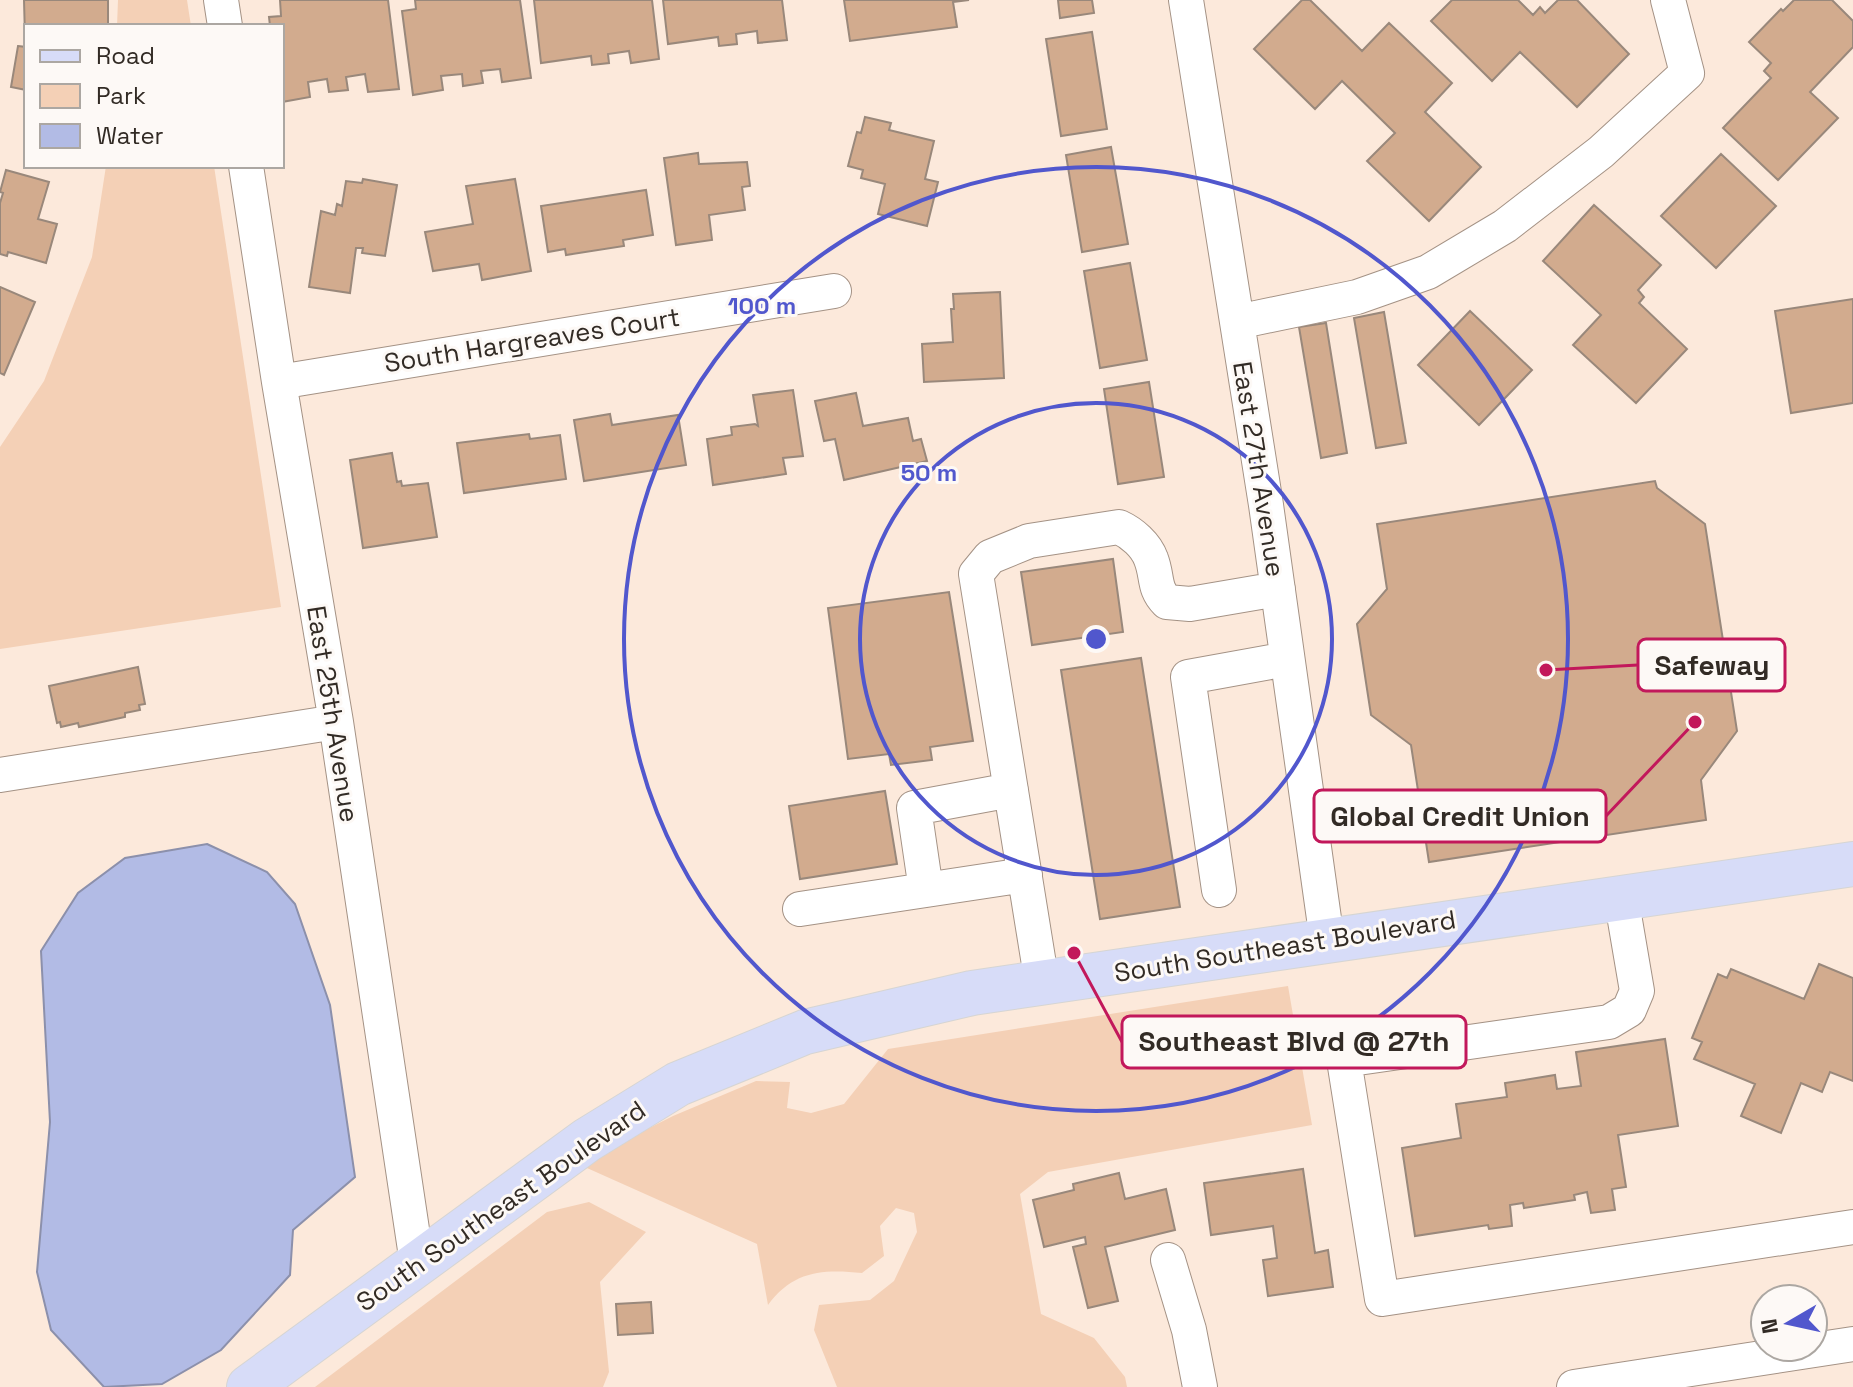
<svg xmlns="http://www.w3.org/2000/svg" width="1853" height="1387" font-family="'Space Grotesk',sans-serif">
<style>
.green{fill:#f4d0b6}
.water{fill:#b2bbe5;stroke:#8c90ab;stroke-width:2}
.building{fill:#d2ab8e;stroke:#99887b;stroke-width:2}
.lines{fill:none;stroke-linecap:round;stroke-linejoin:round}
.minor-casing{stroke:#a49285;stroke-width:36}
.major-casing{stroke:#d6d5d3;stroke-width:46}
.minor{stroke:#fff;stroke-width:34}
.major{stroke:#d7dcf8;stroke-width:44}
.ring{fill:none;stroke:#5157cd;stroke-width:4}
.labels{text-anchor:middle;stroke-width:6;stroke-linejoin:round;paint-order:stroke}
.street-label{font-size:26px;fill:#322b25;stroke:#fdf9f6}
.centre{fill:#5157cd;stroke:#fdf9f6;stroke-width:4}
.ring-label{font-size:24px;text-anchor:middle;font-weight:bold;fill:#5157cd;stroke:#fdf9f6;stroke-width:6;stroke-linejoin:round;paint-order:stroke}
.leader{fill:none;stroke:#c2185b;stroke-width:3}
.callout-dot{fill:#c2185b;stroke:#fdf9f6;stroke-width:3}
.callout{fill:#fdf9f6;stroke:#c2185b;stroke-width:3}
.callout-label{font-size:28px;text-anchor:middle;font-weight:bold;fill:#322b25}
</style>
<rect width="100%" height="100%" fill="#fce9db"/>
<path class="green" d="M118 0H187L191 26H117Z
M106 166H214L281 607 0 649V447L44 381 92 257Z
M1288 986 1312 1125 1048 1172 1020 1194 1041 1314 1094 1338 1125 1377 1127 1387H837L814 1330 819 1305 870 1300 894 1281 917 1232 914 1213 896 1208 880 1226 884 1256 862 1273C822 1269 793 1271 768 1305L757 1244 578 1164 673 1116 756 1081 790 1082 787 1108 811 1113 844 1104 888 1049Z
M589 1202 646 1232 600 1282 609 1372 603 1387H315L547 1212Z"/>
<path class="water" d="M207 844 267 872 295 904 330 1005 355 1177 293 1230 290 1275 221 1350 162 1384 104 1387 51 1330 37 1272 50 1122 41 951 78 893 125 858Z"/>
<path class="building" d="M24 0H108V26H26L25 38Z
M280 0H388L399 89 368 92 365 74 346 77 348 90 329 92 327 79 308 82 310 97 282 102V26H270L269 17 281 16Z
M415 0H520L531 78 502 82 500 69 481 71 483 83 463 86 462 74 441 76 443 90 413 95 402 11 416 9Z
M534 0H652L659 59 631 63 629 51 608 54 609 63 592 65 591 56 541 63Z
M663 0H782L787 40 758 43 757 31 736 34 737 44 719 46 718 37 668 44Z
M844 0H969L953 2 957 27 850 41Z
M1058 0H1092L1094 13 1060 18Z
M1302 0H1310L1362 51 1389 23 1452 83 1425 112 1481 167 1429 221 1367 161 1395 133 1342 81 1315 109 1254 49Z
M1452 0H1518L1533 15 1540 7 1545 13 1558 0H1577L1629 54 1577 107 1520 52 1492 81 1431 21Z
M1794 0H1832L1853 21V47L1810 92 1838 118 1778 180 1723 128 1771 78 1764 71 1771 63 1749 42 1781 9 1783 11Z
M1092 32 1107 129 1061 136 1046 39Z
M18 46 26 47V90L11 87Z
M865 117 891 123 889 130 934 141 925 179 938 182 927 226 878 214 885 184 861 178 863 170 848 166 857 132 861 133Z
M1111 147 1128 244 1082 252 1066 155Z
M698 153 699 164 747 162 750 186 742 187 745 210 709 215 712 240 676 245 664 158Z
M1721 154 1776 206 1716 268 1661 216Z
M6 170 49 182 38 219 57 224 46 263 8 252 7 256 0 254V203L3 193 0 192Z
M363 179 397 185 385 256 362 253 363 248H356L350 293 309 287 321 211 335 215 337 204 342 206 346 181 362 183Z
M515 179 531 271 482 280 479 264 433 271 425 232 473 224 466 186Z
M646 190 653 235 623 240 624 246 566 255 565 249 548 252 541 206Z
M1594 205 1661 265 1638 290 1644 297 1639 303 1687 349 1636 403 1573 345 1601 315 1543 261Z
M1130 263 1147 360 1100 368 1084 271Z
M0 287 35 302 4 375 0 373Z
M1000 292 1004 378 924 382 922 344 953 342 951 309H954L953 294Z
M1853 299V403L1791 413 1775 311Z
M1470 311 1532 370 1479 425 1418 365Z
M1384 312 1406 443 1376 448 1354 318Z
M1326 323 1347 453 1321 458 1299 327Z
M1149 382 1164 477 1118 484 1104 389Z
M793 390 803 456 783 458 786 474 713 485 707 439 732 435 731 427 755 424 758 426 753 395Z
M856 393 863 426 908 418 913 441 921 439 927 461 844 480 835 439 824 441 815 401Z
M610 414 612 425 678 415 686 465 584 481 574 420Z
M529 434 530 439 560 435 566 479 464 493 457 443Z
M392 453 397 482 401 481 402 486 428 483 437 537 363 548 350 460Z
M1655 481 1657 488 1705 524 1737 731 1701 780 1706 820 1429 862 1411 745 1371 715 1357 624 1387 589 1377 524Z
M1113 559 1123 632 1032 645 1021 572Z
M949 592 973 741 930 747 932 760 891 765 889 754 848 759 828 608Z
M1141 658 1180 907 1100 919 1061 670Z
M138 667 145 704 139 705 140 710 125 713V717L79 727 78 723 61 727 60 722 57 723 49 686Z
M885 791 897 864 800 879 789 806Z
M1819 964 1853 978V1081L1830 1072 1822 1092 1801 1083 1781 1133 1741 1116 1755 1084 1694 1059 1702 1042 1692 1038 1718 974 1727 978 1731 969 1804 999Z
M1665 1039 1678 1126 1618 1135 1626 1187 1612 1189 1615 1210 1591 1213 1587 1192 1574 1195 1575 1200 1524 1208 1523 1203 1510 1205 1512 1226 1489 1229 1488 1225 1415 1236 1402 1148 1461 1138 1456 1104 1507 1097 1505 1083 1555 1075 1557 1089 1581 1086 1576 1052Z
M1303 1169 1315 1253 1328 1250 1333 1287 1268 1296 1263 1260 1277 1258 1273 1226 1211 1235 1204 1183Z
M1119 1173 1125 1199 1166 1189 1175 1230 1105 1247 1118 1301 1088 1308 1073 1247 1086 1244 1085 1237 1044 1247 1033 1200 1074 1190 1073 1184Z
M651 1302 653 1333 618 1335 616 1304Z"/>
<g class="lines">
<defs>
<path id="minor" d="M221 0 225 26
M1186 0 1266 505 1327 940
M246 166 279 382 336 722 417 1263
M1237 322 1357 297 1428 272 1505 226 1601 152 1687 73 1668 0
M279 382 834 291
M0 775 336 722
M926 890 914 808 1011 790
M1219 890 1188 677 1287 659
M1621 897 1637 991 1629 1010 1609 1022 1344 1060 1382 1299 1853 1227
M800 909 1025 875
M1042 983 976 574 990 557 1029 541 1119 527C1132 533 1146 545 1151 559 1158 577 1153 588 1167 602L1190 604 1278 589
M1168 1260 1189 1330 1200 1387
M1574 1387 1853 1344"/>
<path id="major" d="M249 1387 587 1140 678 1084 805 1032 972 993 1853 864"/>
</defs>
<use href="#minor" class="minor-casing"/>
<use href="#major" class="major-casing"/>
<use href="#minor" class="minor"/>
<use href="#major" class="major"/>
</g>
<g class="ring">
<circle cx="1096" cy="639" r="236"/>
<circle cx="1096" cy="639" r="472"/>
</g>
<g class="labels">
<g class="street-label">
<text transform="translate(532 340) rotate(-9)" y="9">South Hargreaves Court</text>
<text transform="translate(1259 469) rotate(81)" y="9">East 27th Avenue</text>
<text transform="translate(333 714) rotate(81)" y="9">East 25th Avenue</text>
<text transform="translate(1285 946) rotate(-9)" y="9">South Southeast Boulevard</text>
<text transform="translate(501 1206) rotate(-35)" y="9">South Southeast Boulevard</text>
</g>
</g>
<circle cx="1096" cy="639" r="12" class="centre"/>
<g class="ring-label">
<text x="762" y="314">100 m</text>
<text x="929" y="481">50 m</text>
</g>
<path class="leader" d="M1546 670L1638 665M1695 722L1606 816M1074 953L1122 1042"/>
<g class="callout-dot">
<circle cx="1546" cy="670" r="8"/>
<circle cx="1695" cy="722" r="8"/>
<circle cx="1074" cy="953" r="8"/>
</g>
<g class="callout">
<rect x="1638" y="639" width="147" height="52" rx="8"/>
<rect x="1314" y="790" width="292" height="52" rx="8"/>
<rect x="1122" y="1016" width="344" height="52" rx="8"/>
</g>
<g class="callout-label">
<text x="1712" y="675">Safeway</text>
<text x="1460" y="826">Global Credit Union</text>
<text x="1294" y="1051">Southeast Blvd @ 27th</text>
</g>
<rect x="24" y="24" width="260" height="144" fill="#fdf9f6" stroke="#aca7a2" stroke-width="2"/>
<rect x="40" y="50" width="40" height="12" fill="#d7dcf8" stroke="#aca7a2" stroke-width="2"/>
<text x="96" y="64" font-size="24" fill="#322b25">Road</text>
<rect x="40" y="84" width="40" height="24" fill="#f4d0b6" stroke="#aca7a2" stroke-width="2"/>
<text x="96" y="104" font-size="24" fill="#322b25">Park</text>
<rect x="40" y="124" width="40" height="24" fill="#b2bbe5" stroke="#aca7a2" stroke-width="2"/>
<text x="96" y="144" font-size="24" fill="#322b25">Water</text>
<g transform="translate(1789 1323) rotate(261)"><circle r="38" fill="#fdf9f6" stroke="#aca7a2" stroke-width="2"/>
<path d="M0-6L14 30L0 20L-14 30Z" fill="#5157cd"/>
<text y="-12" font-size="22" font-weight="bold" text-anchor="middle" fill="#322b25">N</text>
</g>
</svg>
